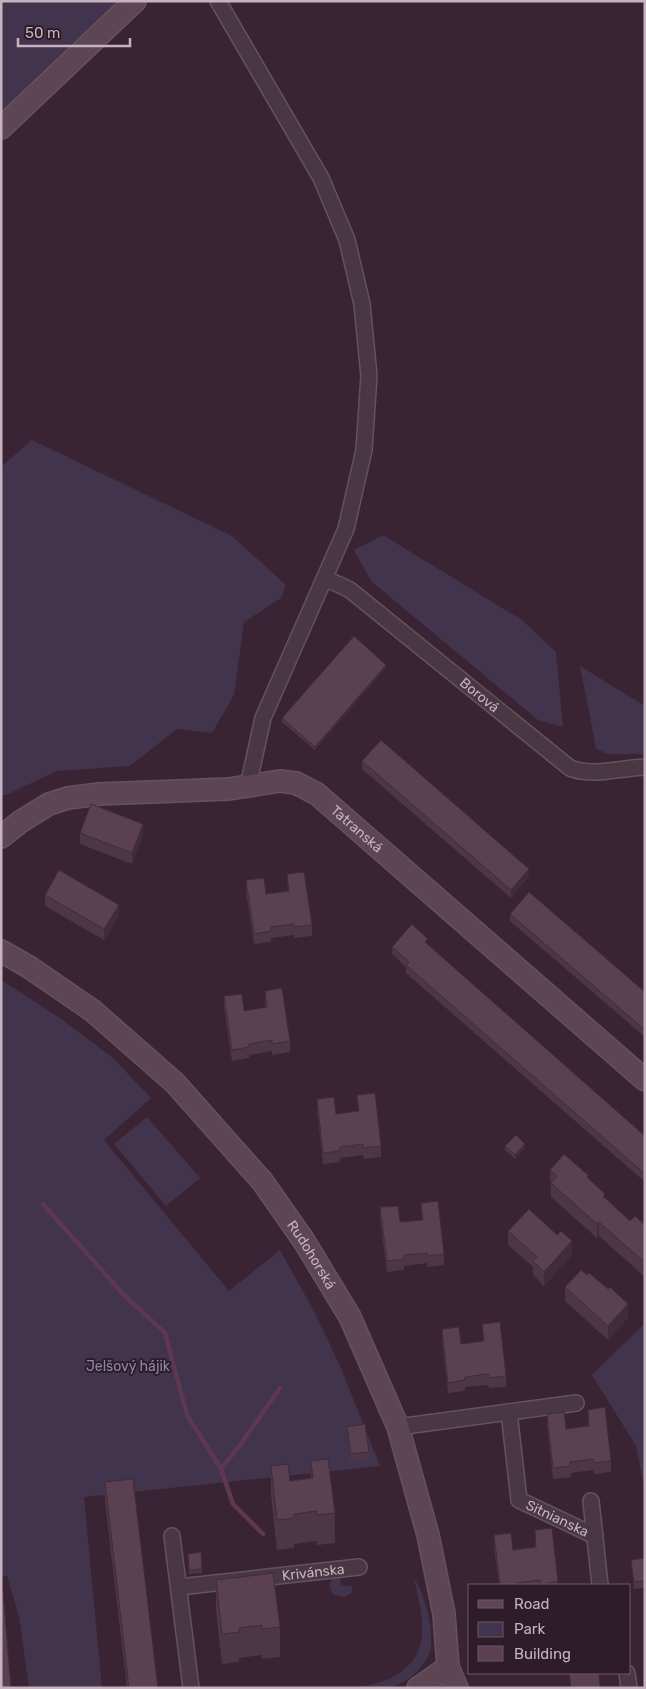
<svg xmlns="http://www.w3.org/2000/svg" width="646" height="1689" font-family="Rubik,sans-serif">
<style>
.green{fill:#42344d}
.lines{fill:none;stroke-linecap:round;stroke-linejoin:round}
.stream{stroke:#5e3751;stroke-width:4.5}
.street-casing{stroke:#65525f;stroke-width:18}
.secondary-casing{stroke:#65525f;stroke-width:24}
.street{stroke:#4a3744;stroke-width:15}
.secondary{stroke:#5d4554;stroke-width:21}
.wall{fill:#4d3746}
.shaded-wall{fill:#3f2d39}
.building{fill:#5a4051;stroke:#3f2d39}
.labels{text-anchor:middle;stroke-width:4;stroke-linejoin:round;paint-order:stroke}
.street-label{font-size:14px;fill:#c6b3bf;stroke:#2f1c29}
.park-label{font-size:14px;fill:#8989ab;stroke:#2f1c29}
</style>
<rect width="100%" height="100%" fill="#3a2433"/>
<path class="green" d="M1 1H121L1 115Z
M32 440 232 536 286 585 281 598 244 622 234 695 212 733 177 729 130 766 57 771 6 795H1V467Z
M383 535 522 620 556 652 563 727 538 720 371 581 354 550Z
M580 666 645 706V754H607L596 748Z
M1 980 57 1016 113 1058 151 1098 104 1140 229 1291 280 1250 314 1311 340 1366 380 1466 84 1497 102 1688H29L19 1616 7 1576H1Z
M147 1117 200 1178 166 1206 114 1144Z
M645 1323V1491L636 1446 592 1375Z
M340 1575 341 1586H353L351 1593 345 1597 334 1595C327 1587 329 1578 340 1575Z
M414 1578C425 1594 433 1628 431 1648 428 1665 407 1683 392 1687 382 1689 367 1688 357 1688 368 1685 381 1683 391 1678 435 1655 422 1617 414 1578Z"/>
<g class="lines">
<path class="stream" d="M43 1204 122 1293 165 1333 187 1415 221 1469
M263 1534 233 1504 221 1469 240 1445 280 1388"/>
<defs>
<g id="street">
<path d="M218 1 321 178 347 240 362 304 369 376 364 450 346 529 263 718 248 786"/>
<path id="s1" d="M325 579 340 585 350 590 570 768C593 777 620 768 645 767"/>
<path id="s2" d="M509 1412 519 1500 595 1536"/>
<path d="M398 1427 576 1403"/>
<path d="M591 1501 600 1585"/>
<path d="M172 1536 191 1688"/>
<path id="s3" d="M179 1587 359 1567"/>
<path d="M627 1673 629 1688"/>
</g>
<g id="secondary">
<path d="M1 128 135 1"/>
<path id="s4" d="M1 837 20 822 49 804 68 798 99 794 229 789 280 781 296 783 317 794 645 1080"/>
<path id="s5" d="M1 951 29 967 93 1011 175 1083 262 1181 304 1241 350 1317 398 1427 428 1535 444 1614 448 1667 457 1688"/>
<path d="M418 1688 448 1667"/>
</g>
</defs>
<use href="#street" class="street-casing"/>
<use href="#secondary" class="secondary-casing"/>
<use href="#street" class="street"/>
<use href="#secondary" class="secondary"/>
</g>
<path class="wall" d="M386 668 315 750 282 722V718Z
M362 761 529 876 511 898 362 769Z
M80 833 143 835 132 864 80 844Z
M287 874 312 925V936L294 938V935L271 938V942L254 944 246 891V880L266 894 288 891Z
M45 895 119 916 104 940 45 906Z
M510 914 645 992V1037L510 921Z
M428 945 645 1136V1182L406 973V967L392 954V947Z
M265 991 290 1041V1052L272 1055V1051L249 1055V1058L232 1061 224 1007V996L244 1011 265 1008Z
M357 1095 381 1146V1157L364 1159 363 1155 340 1158V1162L323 1164 317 1110V1099L336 1114 358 1111Z
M505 1146 525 1148 515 1159 505 1150Z
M550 1170 589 1179 605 1198 630 1221 645 1225V1277L599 1236 597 1238 551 1197Z
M421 1203 444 1254V1265L427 1267V1263L404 1266V1270L387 1272 380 1218V1207L400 1222 422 1220Z
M508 1231 572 1255 544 1286 533 1275V1267L508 1245Z
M587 1275 608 1289 628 1318 608 1340 565 1301V1287Z
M482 1324 506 1376V1387L489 1388 488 1385 465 1387V1391L448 1393 442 1340V1329L461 1344 483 1341Z
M588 1410 611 1461V1472L594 1474 593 1470 571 1473V1477L553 1479 547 1425V1414L566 1429 588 1426Z
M347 1427 369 1452V1459L351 1462 347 1434Z
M311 1461 335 1513V1543L317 1545V1541L294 1544V1548L277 1550 271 1496V1466L290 1481 311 1478Z
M105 1482 158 1688H127L105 1502Z
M535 1530 558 1582V1585H499L494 1546V1535L513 1550 535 1547Z
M188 1557 202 1569V1573L189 1574Z
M645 1558V1588L634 1589 631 1560Z
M216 1580 280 1627V1657L262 1659V1655L239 1658V1662L222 1664 216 1610Z"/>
<path class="shaded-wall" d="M386 665V668L315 750V747Z
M143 824V835L132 864V853Z
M529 869V876L511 898V890Z
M119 905V916L104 940V929Z
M525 1144V1148L515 1159V1155Z
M599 1222V1236L597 1238V1224Z
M572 1241V1255L544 1286V1272Z
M628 1304V1318L608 1340V1326Z"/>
<path class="building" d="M354 636 386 665 315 747 282 718Z
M381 740 529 869 511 890 362 761Z
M91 804 143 824 132 853 80 833Z
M59 870 119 905 104 929 45 895Z
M304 872 312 925 294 927V924L271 927V931L254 934 246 880 264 878 266 894 289 891 287 874Z
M529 892 645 992V1030L510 914Z
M412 924 428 939 425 942 645 1136V1174L406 965 409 962 392 947Z
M282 988 290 1041 272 1044V1040L249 1044V1047L232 1050 224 996 242 994 244 1011 267 1007 265 991Z
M375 1093 381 1146 364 1148 363 1144 340 1147V1151L323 1153 317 1099 334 1097 336 1114 359 1111 357 1095Z
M516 1135 525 1144 515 1155 505 1146Z
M564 1154 589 1176 587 1177 605 1194 603 1196 630 1221 635 1216 645 1225V1263L599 1222 597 1224 551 1183 557 1176 550 1170Z
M438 1201 444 1254 427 1256V1253L404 1255V1259L387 1261 380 1207 398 1206 400 1222 423 1220 421 1203Z
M529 1209 557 1235 561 1231 572 1241 544 1272 533 1261 537 1257 508 1231Z
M581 1270 587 1275 589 1273 608 1289 610 1287 628 1304 608 1326 565 1287Z
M500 1322 506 1376 489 1378 488 1374 465 1377V1380L448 1383 442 1329 459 1327 461 1344 484 1341 482 1324Z
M605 1407 611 1461 594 1463 593 1459 570 1462 571 1466 553 1468 547 1414 564 1412 566 1429 589 1426 588 1410Z
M365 1424 369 1452 351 1454 347 1427Z
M328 1459 335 1513 317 1515V1511L294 1514V1518L277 1520 271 1466 288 1464 290 1481 313 1478 311 1461Z
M133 1479 158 1688H129L105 1482Z
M552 1528 558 1582 541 1584 540 1580 517 1583V1585H500L494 1535 511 1533 513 1550 536 1547 535 1530Z
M201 1552 202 1569 189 1570 188 1554Z
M645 1558V1581L634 1582 631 1560Z
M273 1573 280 1627 262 1629V1625L239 1628V1632L222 1634 216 1580Z
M1 1590H3L11 1688H1Z
M569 1673H599L600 1688H571Z"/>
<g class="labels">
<g class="street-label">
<text dy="5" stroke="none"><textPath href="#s1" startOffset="194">Borová</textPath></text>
<text dy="5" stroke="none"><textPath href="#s4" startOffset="384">Tatranská</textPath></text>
<text dy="5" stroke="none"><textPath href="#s5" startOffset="439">Rudohorská</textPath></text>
<text dy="5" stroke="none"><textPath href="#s2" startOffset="131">Sitnianska</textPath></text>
<text dy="5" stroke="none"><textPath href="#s3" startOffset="135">Krivánska</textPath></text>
</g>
<g class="park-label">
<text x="128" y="1371">Jelšový hájik</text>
</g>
</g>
<rect width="646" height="1689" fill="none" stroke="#c6b3bf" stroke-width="5"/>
<rect x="468" y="1584" width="162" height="90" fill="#2f1c29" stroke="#6b5865"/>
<rect x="478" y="1600" width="25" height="8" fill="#5d4554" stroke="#6b5865"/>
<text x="514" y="1609" font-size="15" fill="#c6b3bf">Road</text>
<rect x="478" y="1622" width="25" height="15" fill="#42344d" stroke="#6b5865"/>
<text x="514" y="1634" font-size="15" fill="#c6b3bf">Park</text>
<rect x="478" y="1646" width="25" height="15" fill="#5a4051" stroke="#6b5865"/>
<text x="514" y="1659" font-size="15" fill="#c6b3bf">Building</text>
<path d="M18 38v8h112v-8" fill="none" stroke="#c6b3bf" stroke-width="2.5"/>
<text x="25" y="38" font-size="15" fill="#c6b3bf" stroke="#2f1c29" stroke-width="4" paint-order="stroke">50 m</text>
</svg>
